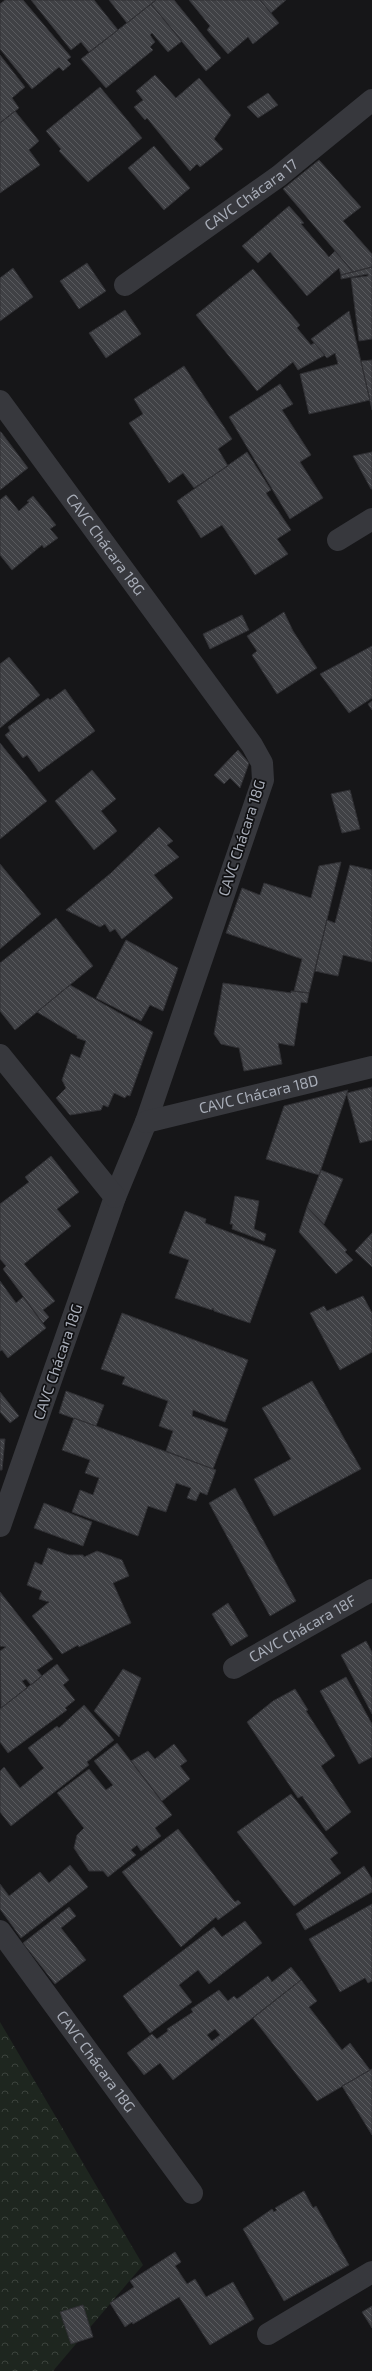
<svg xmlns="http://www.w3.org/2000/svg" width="372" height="2371" font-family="'Exo 2',sans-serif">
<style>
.forest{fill:url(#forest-crowns)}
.building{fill:url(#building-back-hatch);stroke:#303034;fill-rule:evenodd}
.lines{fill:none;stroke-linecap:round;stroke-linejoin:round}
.minor{stroke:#37383d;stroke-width:22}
.labels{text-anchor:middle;stroke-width:3.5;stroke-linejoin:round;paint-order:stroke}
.street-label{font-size:15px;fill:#a8adb8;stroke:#111113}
</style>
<defs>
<pattern id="forest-crowns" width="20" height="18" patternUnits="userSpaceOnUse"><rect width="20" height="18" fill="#1e261f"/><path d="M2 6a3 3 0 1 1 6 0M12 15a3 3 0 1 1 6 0" fill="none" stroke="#3c433d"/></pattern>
<pattern id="building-back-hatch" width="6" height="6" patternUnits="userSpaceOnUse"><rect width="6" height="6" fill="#404145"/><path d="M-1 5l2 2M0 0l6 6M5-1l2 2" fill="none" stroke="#595a5e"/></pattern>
</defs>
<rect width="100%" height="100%" fill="#161618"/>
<path class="forest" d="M0 2022 143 2265 53 2371H0Z"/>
<path class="building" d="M5 0H23L71 57 67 60 71 64 63 71 59 67 32 89 0 49V4Z
M31 0H94L118 30 89 52 81 42 71 50Z
M109 0H156L127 23Z
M156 0H174L221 58 206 71 151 4Z
M189 0H260L279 23 253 44 248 37 228 54 207 30 210 26Z
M260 0H286L271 13Z
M151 4 182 41 168 52 152 33 150 35 155 42 150 47 153 50 106 88 81 59Z
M0 55 25 87 12 98 19 108 0 123Z
M155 75 176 98 199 78 231 115 214 139 223 149 200 167 197 164 190 171 147 118 145 120 134 107 143 100 136 91Z
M100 87 142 138 88 182 59 151 61 149 46 131Z
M268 93 278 105 258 118 247 107Z
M15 111 39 141 29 150 40 165 0 193V123Z
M154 146 190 188 164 210 128 168Z
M319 160 361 207 343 221 372 254V267L353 272 283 189Z
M289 206 304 223 301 224 329 257 335 251 353 272 341 275 339 268 307 296 270 252 258 263 242 246Z
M87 263 106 291 79 309 60 281Z
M372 267V339L359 341 351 278 368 276V274L341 279V275Z
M13 268 33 297 0 321V278Z
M253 269 300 325 297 328 311 345 314 343 325 355 298 370 293 362 257 391 196 315Z
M125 310 141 334 106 358 89 333Z
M349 311 370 400 309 414 300 374 338 364 335 353 327 358 311 339Z
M372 360V410L361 361Z
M184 366 232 439 218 449 228 466 194 488 183 473 169 483 129 423 143 414 134 399Z
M280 384 293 404 282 410 311 455 300 462 323 498 290 519 229 417Z
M1 432 28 468 0 490V432Z
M247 452 271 490 266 493 291 530 277 539 288 554 255 575 222 525 201 538 177 501Z
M372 452V489H371L353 456Z
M6 495 19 511 29 502 27 501 33 496 56 525 50 529 58 538 44 548 42 545 12 570 0 555V500Z
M284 612 293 631 317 668 277 694 252 655 257 651 247 636Z
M242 615 249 630 210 649 203 634Z
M372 646V698L349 713 320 674Z
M9 657 40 695 0 728V664Z
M65 689 95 731 39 772 27 755 23 758 5 735 10 731 8 727 48 698 50 700Z
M372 701V710L368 704Z
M0 743 47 801 0 839Z
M238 750 249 763 240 788 230 778 224 784 214 775Z
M92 770 116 799 101 811 117 831 94 850 55 801Z
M350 790 360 829 342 833 331 794Z
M159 827 173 841 167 845 179 857 154 875 173 898 122 939 115 929 110 932 105 924 100 927 66 910 111 873Z
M341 862 309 993 294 991 302 959 226 933 242 888 260 895 264 883 311 898 319 866Z
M0 864 41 914 0 949Z
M350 865 372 870V962L343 955 338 976 315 971 327 920 335 923Z
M56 918 93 966 15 1030 0 1011V963Z
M126 940 178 968 163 1011 150 1005 141 1021 96 998Z
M223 983 291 993V991L309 993 307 1003 301 1002 294 1046 278 1043 282 1064 244 1071 239 1048 221 1044 214 1034Z
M70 985 153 1032 130 1096 127 1095 125 1098 114 1093 108 1107 103 1105 101 1110 70 1115 56 1098 66 1088 62 1080 71 1054 80 1058 86 1041 77 1038V1036L37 1012Z
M372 1087V1140L360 1143 347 1095V1093Z
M348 1090 319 1175 266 1159 284 1106Z
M51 1156 79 1192 57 1209 71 1226 24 1264 55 1301 43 1310 49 1317 43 1323 3 1269 6 1266 0 1259V1204L29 1182 25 1177Z
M321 1170 343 1179 324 1224 307 1207Z
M235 1196 259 1201 254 1229 266 1234 264 1241 232 1229 233 1224H230Z
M307 1207 347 1250 345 1252 353 1260 336 1274 299 1232Z
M185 1211 206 1219 205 1223 276 1250 250 1323 214 1311 213 1308 212 1310 175 1298 189 1260 169 1253Z
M372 1233V1267L355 1251Z
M0 1281 16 1303 23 1297 46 1328 8 1358 2 1350 0 1351Z
M363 1296 372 1313V1352L340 1370 310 1313 324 1306 327 1311Z
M122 1313 248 1360 225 1422 193 1410 192 1416 228 1429 213 1469 166 1451 173 1431 159 1426 168 1401 122 1384 125 1377 101 1369Z
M312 1381 361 1469 274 1516 254 1479 291 1459 262 1408Z
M66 1391 104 1405 96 1426 59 1413Z
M0 1392 19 1416 10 1423 0 1412Z
M74 1418 216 1470 207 1495 200 1492 196 1501 187 1498 191 1488 176 1483 166 1512 148 1506 138 1536 72 1512 80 1490 93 1495 99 1478 85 1473 90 1460 62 1450Z
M0 1439H5L2 1470H0Z
M235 1488 296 1601 270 1616 209 1503Z
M44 1503 92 1522 83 1546 34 1528Z
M48 1548 69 1555H83L84 1557 97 1551 122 1560 129 1576 113 1583 131 1623 79 1647 78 1645 62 1654 32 1616 49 1602 39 1599 42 1591 27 1585 35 1562 42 1565Z
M0 1592 53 1659 37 1670 42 1676 31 1685 26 1679 22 1681 27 1688 1 1708 0 1651 6 1647 0 1646Z
M228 1603 248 1636 231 1646 212 1614Z
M366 1641 372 1652V1714L341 1655Z
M57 1664 69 1680 63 1685 75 1700 65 1708 67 1710 8 1753 0 1742V1709Z
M123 1669 141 1678 119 1737 94 1711Z
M346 1677 372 1724V1757L359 1764 320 1691Z
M295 1689 308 1710 306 1711 335 1756 321 1766 351 1812 326 1831 302 1796 298 1798 247 1722 273 1701Z
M84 1705 114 1740 87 1762 89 1765 11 1826 0 1812V1771L4 1767 20 1788 44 1768 28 1748 57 1726 59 1728Z
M117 1743 172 1815 155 1828 161 1836 141 1851 137 1845 131 1850 136 1855 108 1877 103 1871H89L74 1848 77 1835 84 1828 57 1793 89 1769 106 1790 113 1785 94 1761Z
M174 1744 187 1761 180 1766 190 1779 162 1801 131 1761 148 1751 155 1759Z
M291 1794 338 1853 330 1859 341 1873 294 1906 237 1832Z
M178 1829 235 1902 238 1900 241 1903 218 1920 216 1917 181 1947 122 1872Z
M70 1865 88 1887 21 1938 0 1909V1884L9 1896 40 1872 49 1883Z
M364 1866 372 1879V1892L305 1930 296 1914Z
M372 1904V1981L368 1983 365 1978 340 1992 309 1939Z
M69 1907 76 1916 61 1928 86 1960 55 1984 23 1943Z
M245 1921 262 1943 209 1984 198 1970 179 1985 192 2002 150 2033 123 1996 214 1927 222 1937Z
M291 1967 301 1980 173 2080 160 2063 144 2075 127 2053 152 2034 157 2039 168 2031 167 2029 193 2012 191 2009 219 1990 228 2001 234 1996 237 1999 268 1976 272 1982ZM215 2029 220 2035 212 2041 207 2035Z
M301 1980 317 2001 309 2007 342 2050 350 2043 370 2070 317 2101 253 2018Z
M372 2069V2135L342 2086Z
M304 2191 313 2208 316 2206 349 2265 284 2301 243 2229 272 2209 274 2212 277 2210 275 2208Z
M175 2252 181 2262 175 2266 187 2284 195 2279 206 2297 233 2282 254 2319 210 2345 179 2297 133 2324 132 2322 125 2327 110 2303 134 2287 130 2281Z
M83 2305 93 2337 71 2344 60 2312Z
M372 2306V2328L362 2312Z"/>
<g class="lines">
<g class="minor">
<path id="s1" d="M125 285 279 176 372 100"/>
<path id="s2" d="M0 401 252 745 262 763 263 780 146 1122 115 1197 0 1526"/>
<path d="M338 540 372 519"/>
<path d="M0 1055 115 1197"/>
<path id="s3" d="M146 1122 372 1067"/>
<path id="s4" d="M234 1668 372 1590"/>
<path id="s5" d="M0 1931 192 2193"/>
<path d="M268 2334 372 2272"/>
</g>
</g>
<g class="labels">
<g class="street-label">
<text dy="5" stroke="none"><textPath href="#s1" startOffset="155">CAVC Chácara 17</textPath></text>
<text dy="5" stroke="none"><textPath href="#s2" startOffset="178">CAVC Chácara 18G</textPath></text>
<text transform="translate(242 838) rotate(-72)" y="5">CAVC Chácara 18G</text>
<text dy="5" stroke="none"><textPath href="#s3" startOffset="116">CAVC Chácara 18D</textPath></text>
<text transform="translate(58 1362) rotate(-71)" y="5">CAVC Chácara 18G</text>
<text dy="5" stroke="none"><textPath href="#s4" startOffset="79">CAVC Chácara 18F</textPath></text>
<text dy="5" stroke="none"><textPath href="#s5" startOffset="162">CAVC Chácara 18G</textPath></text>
</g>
</g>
</svg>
